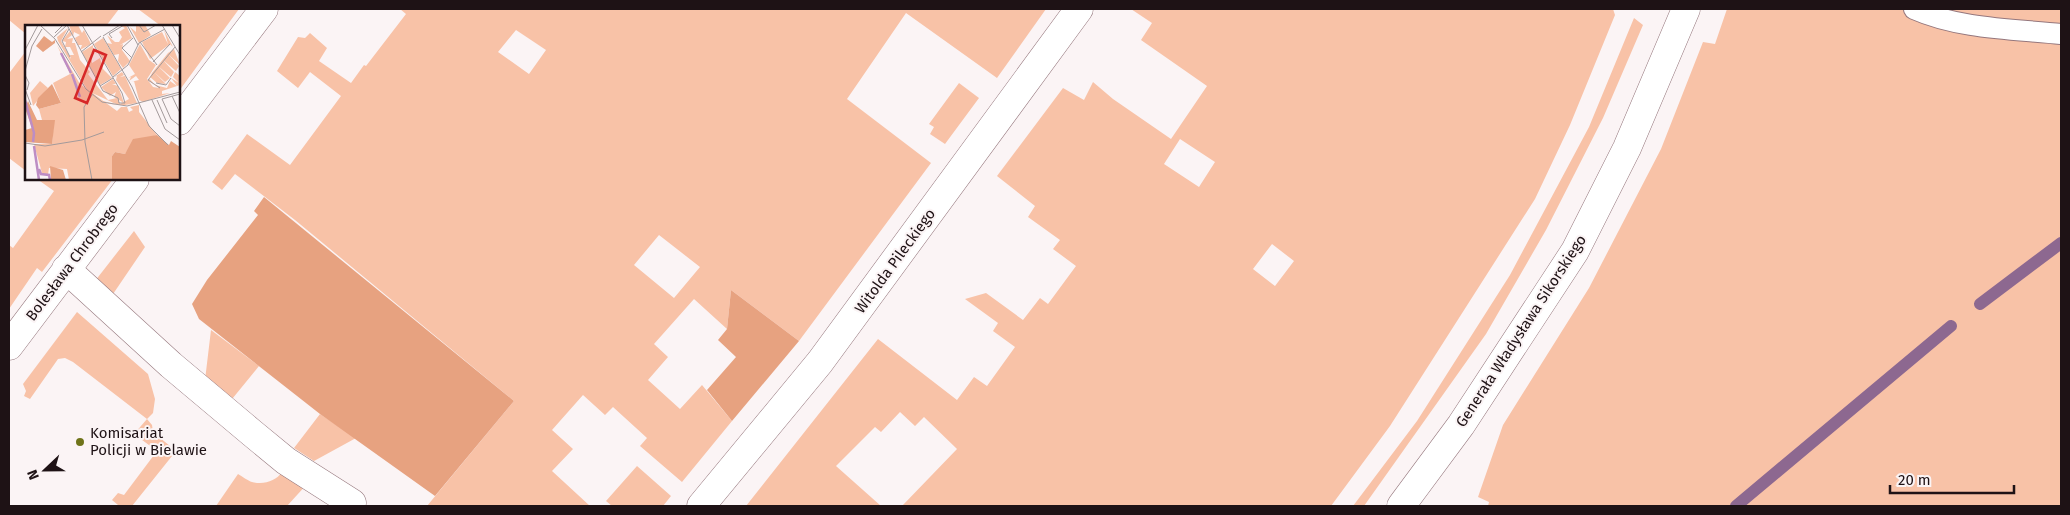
<svg xmlns="http://www.w3.org/2000/svg" width="2070" height="515" font-family="'Fira Sans',sans-serif">
<style>
.green{fill:#f8c2a7;fill-rule:evenodd}
.forest{fill:#e7a280}
.lines{fill:none;stroke-linecap:round;stroke-linejoin:round}
.stream{stroke:#8d6890;stroke-width:12}
.lane-casing{stroke:#95777d;stroke-width:22}
.street-casing{stroke:#95777d;stroke-width:29}
.secondary-casing{stroke:#95777d;stroke-width:29}
.lane{stroke:#fff;stroke-width:20}
.street{stroke:#fff;stroke-width:28}
.secondary{stroke:#fff;stroke-width:28}
.poi-dot{fill:#6f7319;stroke:#fbf4f5;stroke-width:2}
.labels{text-anchor:middle;stroke-width:4;stroke-linejoin:round;paint-order:stroke}
.street-label{font-size:15px;fill:#1e1215;stroke:#fbf4f5}
.poi-label{font-size:15px;fill:#1e1215;stroke:#fbf4f5;text-anchor:start}
.inset-river{fill:none;stroke:#bd8dc4;stroke-width:2.5}
.inset-road{fill:none;stroke:#a39a9b;stroke-width:1}
.view{fill:#d62828;fill-opacity:0.15;stroke:#d62828;stroke-width:2.5}
.inset-edge{fill:none;stroke:#1e1215;stroke-width:2.5}
</style>
<rect width="100%" height="100%" fill="#fbf4f5"/>
<path class="green" d="M9 9H119L106 26H26V34L9 20Z
M138 9H239L179 91V26H161Z
M400 9H1046L997 78 906 13 847 99 931 163 799 341 731 290 727 329 694 299 654 344 668 357 648 380 680 409 702 385 732 421 682 482 640 446 647 438 613 407 605 415 583 395 552 430 573 449 552 471 590 506H427L514 401 295 220 235 174 222 190 212 182 247 134 290 165 341 96 310 72 298 88 277 71 298 37 305 38 310 33 327 48 319 61 351 83 364 65 366 66 406 14ZM516 30 546 50 529 74 498 52ZM659 235 700 267 674 298 634 265Z
M1131 9H1613L1615 15 1570 125 1535 199 1390 426 1331 506H902L957 449 924 417 915 426 900 412 881 432 875 427 836 466 881 506H746L878 339 957 400 974 377 987 386 1015 347 993 331 998 323 965 299 986 293 1023 320 1040 298 1048 304 1076 266 1053 249 1060 240 1028 217 1035 206 997 176 1063 88 1084 100 1093 82 1113 99 1171 139 1207 86 1141 40 1152 23ZM1180 139 1215 162 1199 187 1164 164ZM1272 244 1294 261 1275 286 1253 269Z
M1727 9H2061V506H1488L1489 502 1478 497 1503 425 1589 288 1661 149 1703 42 1715 44Z
M1634 18 1643 25 1603 118 1546 230 1486 334 1364 506H1353L1417 421 1510 275 1589 127Z
M26 51V171L9 158V71L10 72Z
M959 83 979 98 945 144 930 134 934 127 929 124Z
M37 179H113L42 272 37 268 9 309V245L13 248 54 191Z
M134 231 145 247 111 297 95 281Z
M77 312 148 374 155 399 153 413 147 419 152 425 153 432 176 451 132 506H117L118 505 112 500 118 493 124 495 157 451 134 434 147 419 73 362 65 358 58 359 30 399 24 396 26 391 23 384Z
M211 330 259 366 228 404 205 380Z
M320 414 356 438 314 461 294 448Z
M637 466 671 496 663 506H612L606 501Z
M282 472 308 483 287 506H216L238 474C242 476 248 481 252 482 264 485 276 481 282 472Z"/>
<path class="forest" d="M264 197 514 401 435 496 320 414 199 319 192 304 207 280 258 215 254 211Z
M731 290 799 341 732 421 707 390 736 357 718 340 727 329Z"/>
<g class="lines">
<path class="stream" d="M1980 304 2061 243
M1736 506 1951 326"/>
<defs>
<path id="lane" d="M1914 9C1959 29 2013 29 2061 34"/>
<path id="street" d="M179 121 264 9
M66 269 171 365 252 433 286 461 352 503
M9 346 135 179
M701 506 820 362 1079 9"/>
<path id="secondary" d="M1401 506 1461 425 1575 251 1627 148 1686 9"/>
</defs>
<use href="#lane" class="lane-casing"/>
<use href="#street" class="street-casing"/>
<use href="#secondary" class="secondary-casing"/>
<use href="#lane" class="lane"/>
<use href="#street" class="street"/>
<use href="#secondary" class="secondary"/>
</g>
<circle class="poi-dot" cx="80" cy="442" r="5"/>
<g class="labels">
<g class="street-label">
<text transform="translate(895 261) rotate(-54)" y="5">Witolda Pileckiego</text>
<text transform="translate(72 262) rotate(-53)" y="5">Bolesława Chrobrego</text>
<text transform="translate(1521 331) rotate(-57)" y="5">Generała Władysława Sikorskiego</text>
</g>
<g class="poi-label">
<text x="90" y="438">Komisariat<tspan x="90" dy="17">Policji w Bielawie</tspan></text>
</g>
</g>
<g transform="translate(25 25)">
<rect width="155" height="155" fill="#fbf4f5"/>
<path d="M44 0H53L57 8 59 5 66 19 55 25 57 20H53L50 13 55 10 49 7 48 11ZM101 0 107 13 95 20 98 19 97 25 105 36 98 43 93 36 94 29 89 30 82 18 87 19 82 10 90 17H94L97 12 94 7 100 3 96 1ZM111 0H120L126 10 114 18 105 2 111 7ZM43 3 36 16 46 34 45 30H49L45 22H40L41 17 37 16 45 6 47 10 42 14 48 13 47 18H50L55 35 65 47 63 49 83 75 92 73 95 79 104 74 91 55 92 51 89 52 97 47 99 50 95 52 100 51 112 78 100 80H93L86 79 76 76 66 68 78 76 93 80 63 66 33 16 32 12ZM139 5 148 22 145 19 125 34 117 17 137 7 143 19ZM78 13 96 44 88 51 69 19ZM115 19 124 35 131 40 122 54 128 62 134 63 124 56V53L130 60 142 63 145 56 152 61 146 53 154 58 148 52 150 47 155 51V60L137 66V69L145 68 118 77 114 75 109 56 105 57 114 55 111 51 104 56 106 52 103 53 110 49 104 40ZM32 20 55 59 92 86 96 82H102L104 87 108 85 105 82 114 80V87L132 110 108 118 100 129 90 127 87 131V155H44L42 144 24 143 23 150 17 148 9 119H27L29 95H17L14 84 36 78 28 58 45 49ZM68 20V28L73 29 66 28 67 38 75 33 78 44 87 53 75 60 57 27ZM149 24 155 40 143 29 154 41 151 46 138 35 149 47 146 52 133 41 145 53 140 57 129 47 141 59 132 58 125 52 127 48 143 28ZM88 54 91 59H87L93 61 99 78 89 72 91 67 85 71 76 62ZM15 56 23 63 8 81 5 68Z" fill="#f8c2a7"/>
<path d="M19 11 27 17 30 15V18L18 27 11 21ZM27 59 36 78 14 84 11 80 13 73ZM3 76 12 95H30L27 119 0 117V105L7 103 0 83ZM132 110 144 120 146 116 155 122V155H87V131L90 127 100 129 108 114ZM25 141 38 145 41 155H26Z" fill="#e7a280"/>
<path class="inset-river" d="M36 28 46 48M47 49 55 72M0 75 9 108 8 117M9 121 14 155M14 144 16 149 24 150 25 155"/>
<path class="inset-road" d="M102 0 113 20M114 0 119 7 131 0M137 0 155 30M147 0 155 13M16 1 30 14 61 64 77 77 102 81 155 67M35 3 30 8 38 0M44 4 37 16 45 32M78 11 95 0M29 12 42 0 78 66 93 73 94 78H100L97 68 57 0M78 12 107 62 124 101 143 120M87 13 84 9 99 0M115 17 132 40M0 25 13 0M56 27 76 11M107 33 97 23 108 13M128 37 145 19M0 46 7 21 17 4M0 50 4 58 2 65M88 52 103 40 114 18 140 4M131 58 141 60 146 53M75 61 88 53M135 63 123 55 150 22M0 64 6 80M155 69 137 74 146 94 155 101M147 71 155 88M127 75 140 104 155 115M132 75 142 98M0 118 20 121 57 115 79 107M67 155 60 117 59 82 67 70"/>
<path class="view" d="M69 25 81 30 62 78 50 73Z"/>
<rect width="155" height="155" class="inset-edge"/>
</g>
<rect width="2070" height="515" fill="none" stroke="#1e1215" stroke-width="20"/>
<g transform="translate(45 470) rotate(248)" stroke="#fbf4f5" stroke-width="4" paint-order="stroke">
<path d="M0-4L9 19L0 12L-9 19Z" fill="#1e1215"/>
<text y="-8" font-size="14" font-weight="bold" text-anchor="middle" fill="#1e1215">N</text>
</g>
<path d="M1890 485v8h124v-8" fill="none" stroke="#1e1215" stroke-width="2.5"/>
<text x="1898" y="485" font-size="15" fill="#1e1215" stroke="#fbf4f5" stroke-width="4" paint-order="stroke">20 m</text>
</svg>
